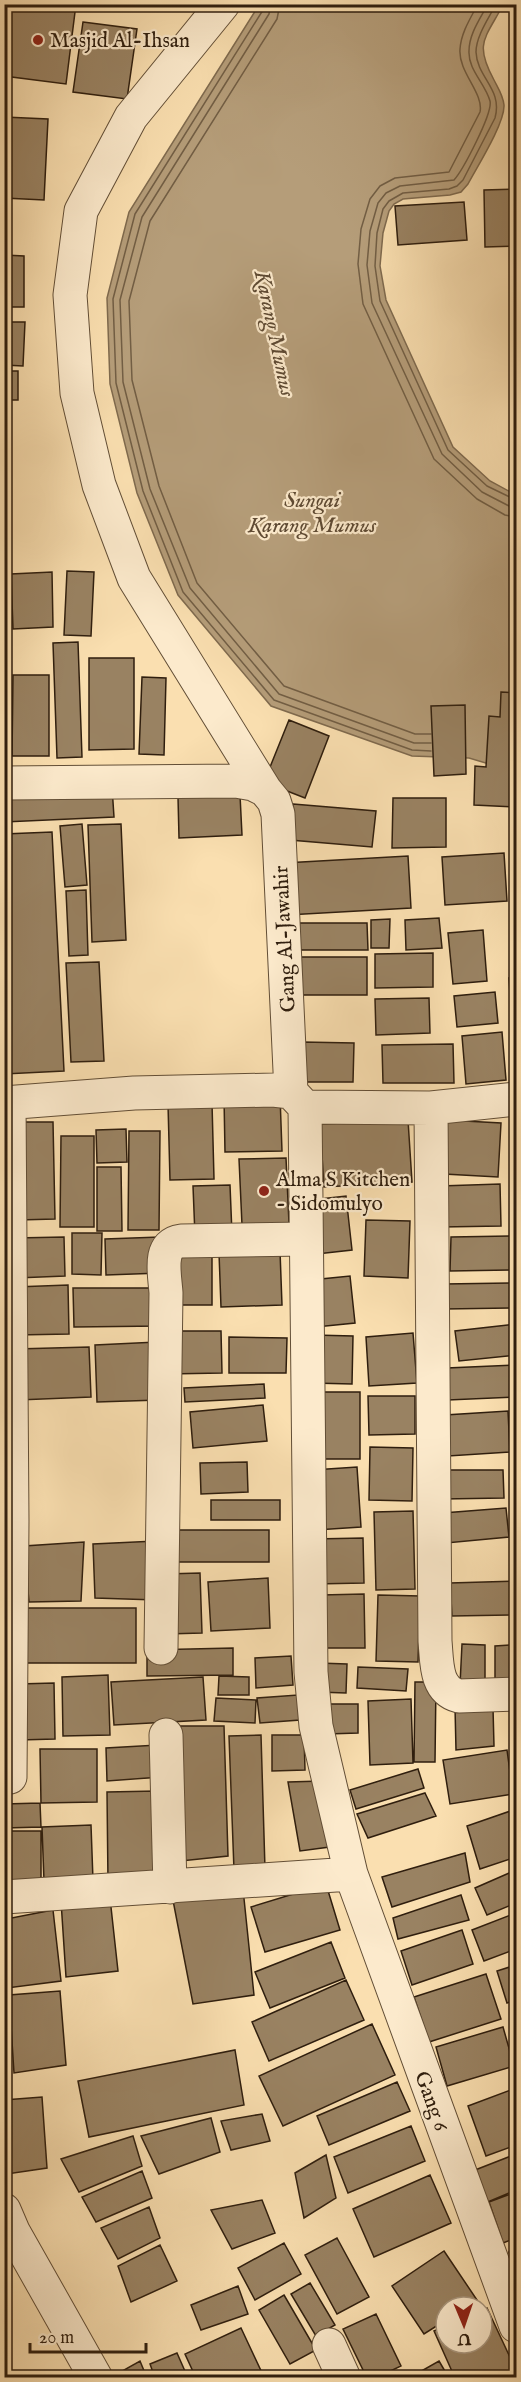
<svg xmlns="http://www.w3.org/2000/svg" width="521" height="2382" font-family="'IM FELL English',serif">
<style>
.water{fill:#b59d79;stroke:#7f6a4e;stroke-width:1.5}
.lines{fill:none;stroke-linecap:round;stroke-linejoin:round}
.shore{stroke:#725e44;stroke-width:1.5}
.building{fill:#998262;stroke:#2f1e0e;stroke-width:1.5}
.street-casing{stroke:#624e36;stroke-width:35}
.street{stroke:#fceacc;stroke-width:33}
.poi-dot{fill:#8f2418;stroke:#fceacc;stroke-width:2}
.labels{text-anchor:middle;stroke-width:4.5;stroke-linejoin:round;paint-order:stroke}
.poi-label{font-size:21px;fill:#2f1e0e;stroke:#fceacc;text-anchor:start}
.street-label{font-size:21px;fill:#2f1e0e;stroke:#fceacc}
.water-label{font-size:22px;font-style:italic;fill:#5e4a33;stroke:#fceacc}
</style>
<rect width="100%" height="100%" fill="#fadfb0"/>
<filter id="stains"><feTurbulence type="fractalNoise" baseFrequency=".00333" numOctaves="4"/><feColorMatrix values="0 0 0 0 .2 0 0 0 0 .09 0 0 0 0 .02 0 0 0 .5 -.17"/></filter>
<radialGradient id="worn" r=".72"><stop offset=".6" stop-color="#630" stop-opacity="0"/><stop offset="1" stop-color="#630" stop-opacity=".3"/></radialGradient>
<path class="water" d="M259 5H503C485 39 474 43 494 80 498 88 503 95 504 105 505 123 477 167 468 184L461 192 450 195 403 199 394 204 389 211 383 233 380 266 386 300 453 447 490 481 516 495V772L469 758 412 756 271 706 178 595 137 493 110 384 107 298 129 212Z"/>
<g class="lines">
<path class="shore" d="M264 4 263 10 135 214 113 299 116 383 143 491 183 592 274 700 412 750 431 751
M271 4 269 14 142 217 120 300 123 382 150 489 190 588 279 694 414 743H431
M280 4 277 19 150 221 129 301 132 380 159 486 197 583 284 686 415 734H431
M478 4C470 19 461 33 460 49 458 72 484 93 480 112L449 172 395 178 380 186 370 199 361 229 358 264 363 304 434 459 477 499 505 515 516 517
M488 4C480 19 469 34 469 51 468 70 485 83 490 101 493 113 463 170 454 180L400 186 386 193 378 203 370 231 367 265 372 303 442 454 482 492 509 506 516 508
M496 4C489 18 476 36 476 52 477 78 503 89 495 118L463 180 457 186 449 189 403 193 389 201 383 209 377 233 375 266 380 301 448 450 487 486 516 500"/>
</g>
<path class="building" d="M4 4H76L66 84 4 76Z
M83 22 137 29 127 99 73 92Z
M4 117 48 119 44 200 4 198Z
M516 189V246L485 247 484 190Z
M464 202 467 240 398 245 395 206Z
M4 255 24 256V307H4Z
M4 322H25L23 366 4 365Z
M4 371H18V400H4Z
M67 571 94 572 91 636 64 635Z
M52 572 53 627 13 629 11 574Z
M78 642 82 757 57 758 53 643Z
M89 658H134V749L89 750Z
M13 675H49V756H12Z
M142 677 166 678 164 755 139 754Z
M501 692 516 693V807L474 805 475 766 486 767 489 716 500 717Z
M465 705 466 774 434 776 431 706Z
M289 720 329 736 305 798 264 782Z
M112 787 114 817 4 822V792Z
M240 795 242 835 179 838 178 797Z
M393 798H446V847L392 848Z
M293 804 376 811 372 847 290 840Z
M82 824 87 885 65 887 60 826Z
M121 824 126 940 92 942 88 825Z
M52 832 64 1071 4 1074V834Z
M504 853 507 901 445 905 442 857Z
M408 856 411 908 287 915 284 863Z
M86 890 88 955 69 956 66 891Z
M439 918 442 948 406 950 405 920Z
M390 919 389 948H371V920Z
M295 923H367L368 950H295Z
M483 930 487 981 453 984 448 933Z
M433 953V987L375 988V954Z
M292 957H367V995H292Z
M99 962 104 1061 71 1062 66 963Z
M516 977V1029H512L509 978Z
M495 992 498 1023 457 1027 454 996Z
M429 998 430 1033 376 1035 375 999Z
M502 1032 506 1080 466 1084 462 1036Z
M302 1042 354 1043 353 1082H302Z
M453 1044 454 1083H383L382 1045Z
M280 1096 282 1151 225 1152 224 1097Z
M212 1103 214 1179 170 1180 168 1104Z
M408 1120 412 1182 324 1187 320 1124Z
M446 1120 501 1123 498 1177 444 1174Z
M16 1122H53L55 1219 18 1220Z
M126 1129 127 1162 97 1163 96 1130Z
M129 1131H160L159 1230H128Z
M61 1136H94V1227H60Z
M286 1158 289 1223 242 1225 239 1159Z
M97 1167H121L122 1231H97Z
M500 1184 501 1226 441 1227 440 1186Z
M230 1185 232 1234 195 1236 193 1186Z
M346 1196 352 1250 317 1254 311 1200Z
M366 1220 410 1221 408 1278 364 1276Z
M72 1233H102L101 1275 72 1274Z
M512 1236 513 1270 450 1271 451 1237Z
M64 1237 65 1276 16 1278 15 1238Z
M160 1237 161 1273 106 1275 105 1239Z
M280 1251 282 1305 221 1307 219 1253Z
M166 1252H212V1305H166Z
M350 1276 355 1323 316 1327 311 1280Z
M516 1283V1308L445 1309 444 1284Z
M68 1285 69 1334 16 1335 15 1287Z
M73 1288H160V1326L74 1327Z
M516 1324V1355L459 1361 455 1331Z
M167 1331H221L222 1373 167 1374Z
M413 1333 417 1383 369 1386 366 1337Z
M313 1335 353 1336 352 1384 312 1383Z
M229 1337 287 1338 286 1373H229Z
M157 1342 159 1400 97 1402 95 1345Z
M89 1347 91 1397 18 1400 16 1349Z
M516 1365V1397L448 1400 447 1368Z
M264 1384 265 1398 185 1402 184 1388Z
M313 1392H360V1459H312Z
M368 1396H415V1434L369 1435Z
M263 1405 267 1441 193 1448 190 1412Z
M508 1411 510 1452 448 1456 445 1415Z
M370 1447 413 1448 412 1501 369 1500Z
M247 1462 248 1492 201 1494 200 1463Z
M357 1467 361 1527 316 1530 313 1470Z
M442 1470H503L504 1498 443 1499Z
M211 1500H280V1520H211Z
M506 1508 509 1537 446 1543 443 1513Z
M413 1511 415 1589 376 1590 374 1512Z
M176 1530H269V1562H176Z
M363 1538 364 1583 314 1584V1539Z
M156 1541V1600L95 1598 93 1544Z
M84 1542 81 1601 29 1602 24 1546Z
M200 1573 202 1633 166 1634 165 1574Z
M268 1578 270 1628 211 1631 208 1582Z
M516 1581V1615L452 1616 450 1583Z
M364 1594 365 1648H323L321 1595Z
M378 1595 420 1596 418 1662 376 1661Z
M21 1608H136V1663H23Z
M462 1644 485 1645V1686L460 1685Z
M511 1645V1681H495V1646Z
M233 1648V1675L147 1676V1650Z
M291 1656 293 1685 256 1688 255 1658Z
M318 1663 347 1664 346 1693 317 1692Z
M358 1667 408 1669 406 1691 357 1688Z
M108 1675 110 1735 63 1736 62 1677Z
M219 1676 249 1677V1695H218Z
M203 1677 206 1720 114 1725 111 1682Z
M415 1682H436L435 1762H414Z
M54 1683 55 1739 19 1740 18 1684Z
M298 1695 300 1720 260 1723 257 1698Z
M216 1698 256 1700 255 1723 214 1721Z
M411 1699 413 1763 370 1765 368 1701Z
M326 1704H358V1733L327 1734Z
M455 1707 493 1708 494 1746 456 1750Z
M170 1726H224L228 1856 171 1862Z
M261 1735 265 1869 234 1870 229 1736Z
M272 1735H304L305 1770 272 1771Z
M158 1745 161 1777 107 1781 106 1748Z
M40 1749H97V1802L41 1803Z
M507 1750 513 1794 450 1804 443 1760Z
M418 1769 424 1788 356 1809 350 1790Z
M322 1781 337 1846 300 1851 288 1782Z
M157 1791 159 1881 108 1882 107 1792Z
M425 1793 436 1816 368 1838 357 1814Z
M40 1803 41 1827 4 1828V1804Z
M516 1809V1857L480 1869 467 1826Z
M91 1825 93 1880 44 1881 42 1827Z
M4 1831H41V1888L4 1889Z
M465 1853 470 1882 392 1907 382 1877Z
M516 1870V1903L487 1915 475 1888Z
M326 1884 340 1930 265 1952 251 1907Z
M243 1889 254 1995 193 2004 171 1890Z
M461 1895 469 1920 398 1939 393 1918Z
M110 1898 118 1971 66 1977 61 1901Z
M53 1910 61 1981 7 1988 6 1919Z
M516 1913V1949L484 1961 472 1930Z
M462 1930 473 1964 412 1985 401 1951Z
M331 1942 345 1978 270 2008 255 1972Z
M516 1965V2000L507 2003 497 1971Z
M486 1974 501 2019 429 2042 414 1997Z
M346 1980 364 2020 269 2061 252 2022Z
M60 1991 66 2065 14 2073 9 1995Z
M372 2024 395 2075 283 2126 259 2076Z
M503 2027 514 2066 447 2086 436 2047Z
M235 2050 244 2105 89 2137 78 2081Z
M397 2082 410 2111 329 2145 317 2116Z
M516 2088V2145L486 2156 468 2106Z
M42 2097 47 2168 7 2174 4 2153V2100Z
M262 2114 270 2141 231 2150 221 2121Z
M211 2118 220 2152 159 2174 141 2136Z
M411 2126 425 2161 348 2193 334 2157Z
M133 2136 142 2166 79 2192 61 2159Z
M516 2154V2190L483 2204 470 2172Z
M326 2155 336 2198 304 2218 295 2173Z
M142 2171 152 2198 96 2222 82 2197Z
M430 2175 451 2223 374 2257 353 2209Z
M516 2192V2238L503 2243 489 2202Z
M262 2200 275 2233 232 2249 211 2210Z
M149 2207 160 2238 118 2259 101 2228Z
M337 2238 369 2297 337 2314 305 2255Z
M284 2243 301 2274 255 2300 238 2268Z
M160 2245 177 2281 131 2302 118 2266Z
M516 2250V2274L509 2252Z
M444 2251 477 2300 465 2307H446V2320L424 2334 392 2286Z
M310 2283 335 2325 316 2336 291 2294Z
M238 2286 248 2314 201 2330 191 2305Z
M284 2295 316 2350 290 2364 259 2310Z
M487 2308 515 2368 495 2378H455L434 2331 446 2326V2343H482V2310Z
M376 2314 401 2366 376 2378H367L343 2329Z
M241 2328 263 2375 257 2378H196L185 2354Z
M177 2353 188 2378H155L150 2364Z
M140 2361 147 2378H116L115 2375Z
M439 2361 449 2378H409Z"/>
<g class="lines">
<defs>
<path id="street" d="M223 4 131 117 81 211 70 295 77 393 99 485 134 578 265 790 274 801 278 814 291 1092
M4 783 236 781 253 784 265 790
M4 1103 134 1093 273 1090 291 1092 305 1107 311 1672 316 1726 351 1874 516 2326
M9 1103 12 1521 10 1777
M305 1107 431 1108 516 1099
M431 1108 435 1641C437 1662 435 1690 459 1696L516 1694
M161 1648 166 1293C165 1275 157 1244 181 1241L306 1239
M166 1735 170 1887
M4 1897 351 1874
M4 2210 13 2231 96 2378
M329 2345 344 2378"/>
</defs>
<use href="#street" class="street-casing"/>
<use href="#street" class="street"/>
</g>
<g class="poi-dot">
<circle cx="38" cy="40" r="6"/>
<circle cx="264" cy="1191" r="6"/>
</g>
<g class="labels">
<g class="poi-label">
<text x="50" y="47">Masjid Al-Ihsan</text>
<text x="276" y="1186">Alma S Kitchen<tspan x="276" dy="24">- Sidomulyo</tspan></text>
</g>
<g class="street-label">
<text transform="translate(284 939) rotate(-93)" y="7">Gang Al-Jawahir</text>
<text transform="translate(432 2101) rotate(70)" y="7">Gang 6</text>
</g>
<g class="water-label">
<text transform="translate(276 333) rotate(78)" y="8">Karang Mumus</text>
<text x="312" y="507">Sungai<tspan x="312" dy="25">Karang Mumus</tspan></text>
</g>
</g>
<rect width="521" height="2382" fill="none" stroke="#fadfb0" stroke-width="24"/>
<rect x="6" y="6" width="509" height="2370" fill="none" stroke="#2f1e0e" stroke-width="3"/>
<rect x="12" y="12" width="497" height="2358" fill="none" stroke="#2f1e0e" stroke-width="1.5"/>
<g transform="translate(464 2325) rotate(178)"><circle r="28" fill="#fceacc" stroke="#aa9880" stroke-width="1.5"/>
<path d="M0-4.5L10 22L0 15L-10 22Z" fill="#8f2418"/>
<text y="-9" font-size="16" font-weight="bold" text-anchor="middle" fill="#2f1e0e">U</text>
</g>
<path d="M30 2343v9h116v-9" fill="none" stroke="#2f1e0e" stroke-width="3"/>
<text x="39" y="2343" font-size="18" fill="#2f1e0e" stroke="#fceacc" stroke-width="4.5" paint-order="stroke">20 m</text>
<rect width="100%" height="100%" filter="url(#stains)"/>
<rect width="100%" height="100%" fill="url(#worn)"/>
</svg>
